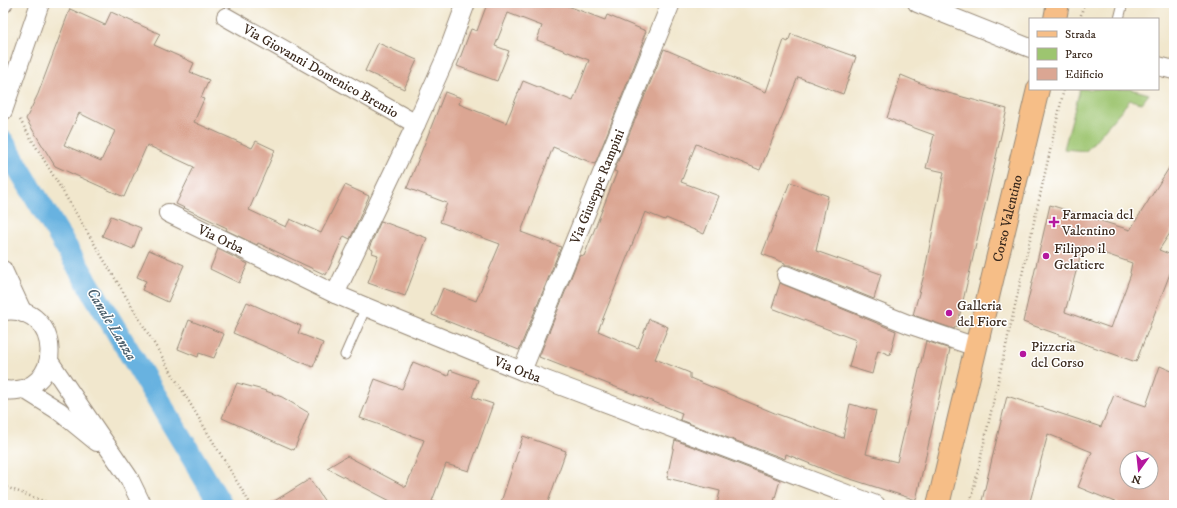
<svg xmlns="http://www.w3.org/2000/svg" width="1177" height="508" font-family="'IM FELL DW Pica',serif">
<style>
.green{fill:#9dc570;stroke:#6c7847}
.lines{fill:none;stroke-linecap:round;stroke-linejoin:round}
.canal{stroke:#67b2e0;stroke-width:23}
.building{fill:#dba693;fill-rule:evenodd}
.lane-casing{stroke:#968876;stroke-width:11}
.street-casing{stroke:#968876;stroke-width:20}
.primary-casing{stroke:#968876;stroke-width:24}
.path{stroke:#968876;stroke-width:2.5;stroke-dasharray:1 3;stroke-linecap:butt}
.lane{stroke:#fff;stroke-width:9}
.street{stroke:#fff;stroke-width:18}
.primary{stroke:#f6be87;stroke-width:22}
.poi-dot{fill:#b5179e;stroke:#fff;stroke-width:1.5}
.labels{text-anchor:middle;stroke-width:3;stroke-linejoin:round;paint-order:stroke}
.street-label{font-size:14px;fill:#3b2a1e;stroke:#fff}
.poi-label{font-size:14px;fill:#3b2a1e;stroke:#fff;text-anchor:start}
.water-label{font-size:15px;font-style:italic;fill:#4d606c;stroke:#fff}
</style>
<rect width="100%" height="100%" fill="#fff"/>
<filter id="ink" filterUnits="userSpaceOnUse"><feTurbulence type="fractalNoise" baseFrequency=".025" numOctaves="2"/><feDisplacementMap in="SourceGraphic" scale="8" xChannelSelector="R" yChannelSelector="G"/><feConvolveMatrix kernelMatrix="1 2 1 2 8 2 1 2 1" color-interpolation-filters="sRGB"/></filter>
<filter id="wash" filterUnits="userSpaceOnUse"><feTurbulence type="fractalNoise" baseFrequency=".012" numOctaves="4" result="noise"/><feDisplacementMap in="SourceGraphic" scale="16" xChannelSelector="R" yChannelSelector="G"/><feGaussianBlur stdDeviation="0.9" result="paint"/><feColorMatrix in="noise" values="0 0 0 0 0 0 0 0 0 0 0 0 0 0 0 0 0 1.4 0 .05"/><feComposite in="paint" operator="in"/></filter>
<g filter="url(#wash)">
<rect width="100%" height="100%" fill="#f1e7cd"/>
<path class="green" d="M1080 89H1130L1149 94 1142 103 1130 100 1086 151 1064 149Z"/>
<g class="lines">
<path class="canal" d="M3 142 221 505"/>
</g>
<g id="blocks">
<path class="building" d="M486 3H560L605 20 607 15 646 31 642 41H644L595 164 553 147 521 232 561 247 519 350 432 315 443 288 476 301 500 244 440 222 447 203 407 188 445 92 461 98 459 104 506 123 523 81 573 101 589 60 537 40 542 26 508 13 495 46 509 51 497 81 457 66 471 29 477 31 487 4Z
M70 9 105 25 111 12 160 34 154 45 194 63 190 72 209 80 201 98 204 99 194 122 252 148 256 141 275 150 249 210 286 227 290 219 321 233 345 185 369 196 350 239 344 236 326 275 258 243 257 245 226 230 227 228 176 204 194 167 147 145 124 197 55 166 26 119 38 94ZM79 113 115 131 101 161 64 145Z
M791 34 856 57 843 94 798 77 760 170 696 144 681 182 719 196 704 234 666 218 665 220 645 212 598 331 638 348 649 319 668 327 655 359 690 373V378L777 414 843 438 850 404 876 411 866 454 897 462 926 341 950 349 916 500 835 474 786 454 785 459 680 420 682 413 539 357 580 255 584 256 617 172 614 171 664 49 766 92 784 40 788 42Z
M378 43 417 60 404 89 365 71Z
M901 75 937 90 1007 109 957 327H955L954 329 913 315 924 275 944 172 926 168 934 135 887 118Z
M1174 160V227L1159 250 1174 256V263L1136 362 1023 322 1050 205 1130 230ZM1083 246 1132 263 1130 273 1131 274 1111 328 1065 312Z
M790 182 828 196 816 251 881 274 874 299 790 265H785V263L762 254Z
M111 216 141 228 133 249 102 236Z
M381 221 427 238 405 296 368 283 378 255 372 253 373 250 369 248Z
M218 249 248 264 239 283 210 269Z
M149 250 184 265 168 302 142 290 146 281 137 277Z
M780 283 896 331 890 355 878 350 872 374 849 367 856 340 772 308Z
M247 302 301 326 298 333 323 343 313 367 233 333Z
M189 320 224 334 214 358 199 353 198 357 178 349Z
M413 362 448 376 450 370 478 380 472 397 493 404 469 471 446 464 432 501 441 505H398L327 468 347 456 406 487 424 440 360 418 375 379 402 389Z
M1160 366 1174 372V505H1122L1078 487 1092 452 1048 434 1029 505H981L1007 396 1101 427 1114 395 1146 406ZM1127 458H1151V482H1127Z
M237 383 263 390 282 397 309 413 294 450 222 418Z
M523 436 566 451 547 505H500Z
M675 440 780 480 773 505H717L720 491 667 478Z
M310 479 327 505H268Z"/>
</g>
</g>
<g filter="url(#ink)">
<use href="#blocks" fill-opacity="0" stroke="#968876" stroke-width="1"/>
<g class="lines">
<defs>
<path id="lane" d="M1119 19 1123 3
M345 355 366 307"/>
<g id="street">
<path d="M917 3 1030 48"/>
<path d="M3 4V3"/>
<path id="s1" d="M226 17 416 124"/>
<path d="M1158 66 1174 70"/>
<path d="M3 111 40 3"/>
<path id="s2" d="M168 213 335 294 366 307 522 371 876 505"/>
<path d="M3 270 23 313"/>
<path d="M786 275 908 324 976 347"/>
<path d="M335 294 416 124 446 57 466 3"/>
<path d="M3 311C63 302 67 398 3 390"/>
<path d="M49 361 129 478 142 505"/>
<path id="s3" d="M522 371 671 3"/>
<path d="M24 389 59 411 97 442"/>
</g>
<g id="primary">
<path d="M1055 19 1058 3"/>
<path id="s4" d="M938 505 1038 89"/>
</g>
</defs>
<use href="#lane" class="lane-casing"/>
<use href="#street" class="street-casing"/>
<use href="#primary" class="primary-casing"/>
<path class="path" d="M1080 19 1084 3
M20 120 251 505
M3 486 49 503
M970 505 1064 89"/>
<use href="#lane" class="lane"/>
<use href="#street" class="street"/>
<use href="#primary" class="primary"/>
</g>
</g>
<g class="poi-dot">
<path d="M1052 216h4v4h4v4h-4v4h-4v-4h-4v-4h4z"/>
<circle cx="1046" cy="256" r="4"/>
<circle cx="949" cy="313" r="4"/>
<circle cx="1023" cy="354" r="4"/>
</g>
<g class="labels">
<g class="street-label">
<text dy="5" stroke="none"><textPath href="#s1" startOffset="109">Via Giovanni Domenico Bremio</textPath></text>
<text dy="5" stroke="none"><textPath href="#s3" startOffset="199">Via Giuseppe Rampini</textPath></text>
<text dy="5" stroke="none"><textPath href="#s4" startOffset="295">Corso Valentino</textPath></text>
<text dy="5" stroke="none"><textPath href="#s2" startOffset="59">Via Orba</textPath></text>
<text dy="5" stroke="none"><textPath href="#s2" startOffset="383">Via Orba</textPath></text>
</g>
<g class="poi-label">
<text x="1062" y="219">Farmacia del<tspan x="1062" dy="16">Valentino</tspan></text>
<text x="1054" y="253">Filippo il<tspan x="1054" dy="16">Gelatiere</tspan></text>
<text x="957" y="310">Galleria<tspan x="957" dy="16">del Fiore</tspan></text>
<text x="1031" y="351">Pizzeria<tspan x="1031" dy="16">del Corso</tspan></text>
</g>
<g class="water-label">
<text transform="translate(112 324) rotate(59)" y="5">Canale Lanza</text>
</g>
</g>
<rect width="1177" height="508" fill="none" stroke="#fff" stroke-width="16"/>
<rect x="1029" y="18" width="130" height="72" fill="#ffffff" stroke="#b1aaa5"/>
<rect x="1037" y="31" width="20" height="6" fill="#f6be87" stroke="#b1aaa5"/>
<text x="1065" y="38" font-size="12" fill="#3b2a1e">Strada</text>
<rect x="1037" y="48" width="20" height="12" fill="#9dc570" stroke="#b1aaa5"/>
<text x="1065" y="58" font-size="12" fill="#3b2a1e">Parco</text>
<rect x="1037" y="68" width="20" height="12" fill="#dba693" stroke="#b1aaa5"/>
<text x="1065" y="78" font-size="12" fill="#3b2a1e">Edificio</text>
<g transform="translate(1139 470) rotate(195)"><circle r="19" fill="#ffffff" stroke="#b1aaa5"/>
<path d="M0-3L7 15L0 10L-7 15Z" fill="#b5179e"/>
<text y="-6" font-size="11" font-weight="bold" text-anchor="middle" fill="#3b2a1e">N</text>
</g>
</svg>
